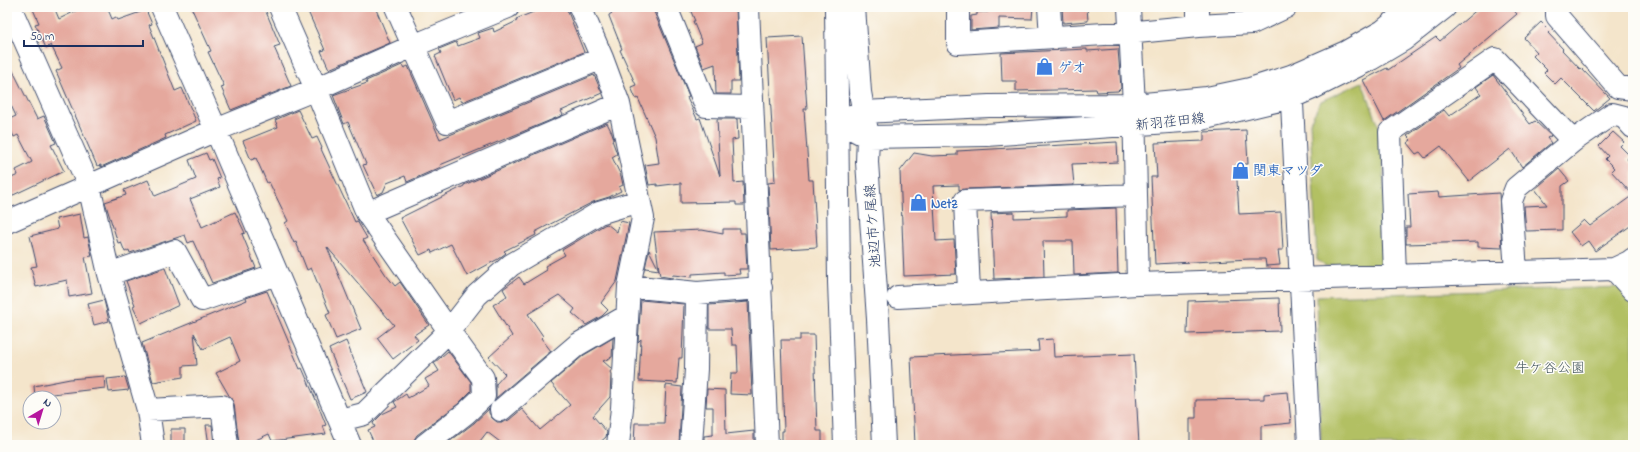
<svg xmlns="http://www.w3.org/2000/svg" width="1640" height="452" font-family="'Indie Flower','Klee One',sans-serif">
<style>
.green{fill:#b2c063;stroke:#667860}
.building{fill:#e5a89d}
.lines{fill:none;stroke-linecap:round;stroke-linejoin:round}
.minor-casing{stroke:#3c4a6e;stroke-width:24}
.minor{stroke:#fff;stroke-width:22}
.labels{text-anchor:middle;stroke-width:3;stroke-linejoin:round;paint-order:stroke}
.shop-label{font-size:14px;font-weight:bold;fill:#366cbe;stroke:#fdfcf7;text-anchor:start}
.street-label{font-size:14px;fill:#1b2f5e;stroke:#fdfcf7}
.park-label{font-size:14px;fill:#485a60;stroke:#fdfcf7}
</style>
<rect width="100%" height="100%" fill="#fdfcf7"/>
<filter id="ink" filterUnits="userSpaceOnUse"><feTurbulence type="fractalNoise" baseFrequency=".025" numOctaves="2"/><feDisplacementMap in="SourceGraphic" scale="8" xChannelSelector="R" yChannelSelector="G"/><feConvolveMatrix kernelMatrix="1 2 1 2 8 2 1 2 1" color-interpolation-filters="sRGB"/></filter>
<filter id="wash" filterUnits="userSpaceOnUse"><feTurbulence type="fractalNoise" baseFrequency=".012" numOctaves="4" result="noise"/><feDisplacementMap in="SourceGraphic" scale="16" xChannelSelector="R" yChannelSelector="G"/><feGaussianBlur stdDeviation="0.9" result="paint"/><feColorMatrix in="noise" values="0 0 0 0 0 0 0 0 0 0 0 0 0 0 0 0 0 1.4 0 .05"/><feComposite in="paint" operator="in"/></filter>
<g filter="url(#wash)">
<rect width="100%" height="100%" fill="#f4e5cb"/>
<path class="green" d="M1362 82 1382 134 1387 259 1383 265 1325 266 1317 260 1310 122 1321 101Z
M1622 287 1633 311V445H1321L1317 296Z"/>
<g id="blocks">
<path class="building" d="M32 7H54L59 19 84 7H107L112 19 116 17 118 20 146 10 152 24 149 25 175 91 182 88 196 121 165 135 166 138 101 167V165L97 166 56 71 62 68 51 45 46 48 35 24 39 23Z
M191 7H264L280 45 274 47 291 86 231 110 221 87 224 86 208 52 211 51Z
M306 7H375L390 43 329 69 321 51 325 50Z
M546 7H566L584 52 462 102 459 97 453 100 435 56 441 53 439 49 456 42 458 46 480 38 478 33 493 28 494 32 517 21 516 19Z
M609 7H652L689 96 687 97 697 119 700 118 720 176 717 119H737L738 139 732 140 734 183 743 182 744 205H736V202L681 203V183L657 186V184L649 185 645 165 659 163 655 137 638 98 636 99 631 87 636 85 620 50 622 49 609 16V15L612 13Z
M689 7H736L739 81H731V94H716L715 64 704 68 695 46 702 43 693 21H695Z
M988 7H1033L1032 19 999 18V28L971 30V16L977 15V12H988Z
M1062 7H1087L1088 21 1063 23Z
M1480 7H1511L1517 14 1457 65 1459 68 1384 121 1363 80 1387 68 1388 70 1436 37 1440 41Z
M1541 22 1550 31 1548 33 1563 49 1562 50 1580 69 1581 68 1610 98 1594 111 1561 78 1555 84 1544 73 1547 70 1533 56 1537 52 1524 38Z
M802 36 807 109H804L809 180H813L817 247 771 250 768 183 775 182 767 38Z
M1087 49V51L1118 49 1121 88 1118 91 1097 92 1096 89 1016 91V81H1002L1001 53Z
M7 59 37 119 44 116 56 143 51 145 64 171 7 198V180L18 175 16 170 32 162 18 135 14 137 7 122V120L16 116 7 97Z
M402 65 404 68 408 66 440 139 594 75 602 93 561 111 563 115 464 156V155L440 165 441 167 407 182 405 176 387 183 383 192 377 195 363 165 366 164 348 122 344 124 333 95 367 83 366 81Z
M1493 75 1530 124 1535 121 1551 136 1547 138 1551 143 1522 167 1510 149 1469 181 1441 146 1425 158 1420 152 1416 154 1407 143 1411 140 1407 136 1444 110 1449 116 1481 94 1476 87Z
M298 110 312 139 317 137 322 148 321 149 355 222 357 221 367 238 363 240 386 275 395 286 400 282 429 325 414 335 418 340 393 359 377 338 394 325 327 247 361 329 336 339 326 315 330 313 313 272 311 268 307 270 296 242 294 243 285 223 288 221 269 182 267 183 256 158 251 160 243 141 278 127 275 120Z
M607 123 612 133 614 139 612 140 617 154 612 157 621 176 623 185 619 187 621 191 609 197 593 202 535 232 536 235 504 251 506 253 498 259 467 276 451 244 432 253 431 250 420 255 400 218 464 186V185Z
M1246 130 1248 164H1236L1239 214 1281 212 1283 250H1278L1280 265 1266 266 1265 259H1250L1155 264 1151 177H1157L1155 143 1204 141V132Z
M1613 132 1624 142 1620 146 1630 156 1627 159 1633 165V224L1595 251 1588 241 1581 246 1570 232 1584 220 1590 226 1633 195 1611 171 1614 168 1605 159 1608 156 1599 146Z
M1117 142 1118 162 1072 164 1074 185 965 189 959 190V185L933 186 936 241 954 240 956 274 904 276 900 171 914 153 932 156 957 155V151Z
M206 153 209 160 212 159 220 178 217 179 220 187 190 199 202 227 235 212 245 233 242 234 256 268 212 283 193 241 188 243 185 235 130 253 129 250 125 252 121 242 118 243 105 202 126 195 124 190 148 180 155 196 196 179 189 160Z
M1559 169 1569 181 1562 186V230L1526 231 1524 206 1547 205 1535 189Z
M1438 192 1439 197 1499 193 1502 248 1478 247V242L1406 244V227H1410L1408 194Z
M1116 208 1118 273 1074 275 1073 241H1043L1044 277 994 279 991 213 1014 212V218L1045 217 1067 216V210Z
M80 214 84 238 88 237 92 256 85 257 92 293 69 297 67 280 36 287 31 267 37 266 30 236 58 229 56 219Z
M620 221 629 223 617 281 601 303 608 310 602 316 586 325 572 313 575 309 559 295 528 314 543 336 541 338 551 351 496 398V384L505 374 489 357 512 336 493 305 507 296 503 289 519 277 524 284 547 270 545 266 565 255 562 250 604 225 607 224 617 232Z
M723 229H740V233H745L747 269H739L740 274 724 275V272L692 274V277L673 275 672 278 660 276 659 270 645 268 649 250 659 270 654 232 702 230 723 234Z
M165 268 179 305 141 323 133 306 135 305 126 281Z
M267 291 300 369 302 368 316 400 326 425 323 426 326 434 272 441 269 434 249 443 239 444 234 404 216 373 240 361 230 337 203 349 194 333 196 352 194 353 196 354 197 365 183 366V377L153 382 142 343 247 300 246 298Z
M1279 298 1280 331 1187 334 1188 301Z
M104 300 109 321 94 325 88 304Z
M641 300 684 304 682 358H679L677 383 639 381 641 339 638 342Z
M748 302 752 395 730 394 731 373H738L737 345H732L731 329H709V305Z
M800 335H814L817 431H822V445H782V431H784L781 340H800Z
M613 338 612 357 603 361 612 369 610 372 611 374 610 397 593 416 607 432 606 437 597 445H504L487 432 477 445H445L474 423 489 409V413L492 418 497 422H503L509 420 522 409 540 430 570 405 551 383 584 355Z
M1053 339 1054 357 1134 354 1139 445H915L911 357 1039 351 1038 340Z
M346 341 367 392 350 399 329 349Z
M448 351 471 382V391L458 404 417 435 414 440 413 445H375L368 430 375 427 373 423 382 414 397 407 394 402 406 394 408 398 429 386 425 379 439 371 434 363Z
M104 376 105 388 35 396 34 386 70 379Z
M125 377 129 390 109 392 107 379Z
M666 385 682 387 679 445H634L635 423H664Z
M707 389 725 390 726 434 754 431V445H704V436L713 435V407H706Z
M1288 392 1291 423 1261 426V443L1190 445V418H1196V400L1264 399V394Z
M206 425H212L214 445H209Z
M171 429H185V445H171Z"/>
</g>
</g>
<g filter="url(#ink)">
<use href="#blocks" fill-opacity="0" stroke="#3c4a6e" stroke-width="1"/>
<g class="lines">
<defs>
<path id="minor" d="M10 7 89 186 109 274 148 410 153 445
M162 7 216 130 350 445
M280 7 316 89 367 213 449 331 483 378 484 396 466 413 425 445
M396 7 447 122 602 58
M580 7 602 58 619 104 643 218 629 286 622 408 618 445
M666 7 706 106 751 107
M748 7 767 445
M836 7 839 282 845 445
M854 7 860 92 868 137 867 162 878 319 884 445
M958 7V43L1137 32 1198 26 1252 23 1286 7
M1049 7 1051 37
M1129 7 1134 105 1138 284
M1198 7V26
M1557 7V16L1618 87 1633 89
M1291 83 1309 445
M837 121 868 137 986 135 1197 120 1292 97 1313 88 1371 59 1403 40 1445 7
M837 121 863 112 989 106 1134 105 1207 98 1250 89 1291 76 1346 52 1383 31 1412 7
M367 213 619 104
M7 222 216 130 316 89 413 46 508 7
M1614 269 1633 290
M1516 271 1511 201 1516 188 1573 141 1612 114 1624 117 1633 127
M109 274 175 251 202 300 277 274
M1395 275 1390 132 1495 59 1573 141
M629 286 697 293 761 288
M969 292 965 201 1136 195
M898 297 1138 284 1614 269 1629 262 1633 259
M148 410 222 406 227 445
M501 410 577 345 627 316
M340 420 364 414 449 331 477 295 511 265 599 213 639 201
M691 445 696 369 697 293"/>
</defs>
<use href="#minor" class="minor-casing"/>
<use href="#minor" class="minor"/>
</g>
</g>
<defs>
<symbol id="shop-bare" viewBox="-9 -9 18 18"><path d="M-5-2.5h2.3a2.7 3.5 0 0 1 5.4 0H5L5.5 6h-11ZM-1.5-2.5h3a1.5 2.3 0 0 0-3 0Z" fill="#3f7fe0" stroke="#fdfcf7" stroke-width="2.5" paint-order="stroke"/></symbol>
</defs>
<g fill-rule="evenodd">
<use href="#shop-bare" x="1032" y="54" width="25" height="25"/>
<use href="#shop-bare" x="1228" y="158" width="25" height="25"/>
<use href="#shop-bare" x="906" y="190" width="25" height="25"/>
</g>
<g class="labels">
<g class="shop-label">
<text x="1058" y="72">ゲオ</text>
<text x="1253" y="175">関東マツダ</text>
<text x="931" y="208">Netz</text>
</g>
<g class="street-label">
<text transform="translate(1170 121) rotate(-6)" y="5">新羽荏田線</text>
<text transform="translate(872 226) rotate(-94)" y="5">池辺市ケ尾線</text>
</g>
<g class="park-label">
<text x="1550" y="372">牛ケ谷公園</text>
</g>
</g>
<rect width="1640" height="452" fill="none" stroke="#fdfcf7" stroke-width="24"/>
<g transform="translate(42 410) rotate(38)"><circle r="19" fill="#fdfcf7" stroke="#a3aaba"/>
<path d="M0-3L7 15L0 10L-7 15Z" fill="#b5179e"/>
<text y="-6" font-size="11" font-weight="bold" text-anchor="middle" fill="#1b2f5e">N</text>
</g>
<path d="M24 40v6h119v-6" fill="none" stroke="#1b2f5e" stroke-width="2"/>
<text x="30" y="40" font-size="12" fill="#1b2f5e" stroke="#fdfcf7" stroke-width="3" paint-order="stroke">50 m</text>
</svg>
